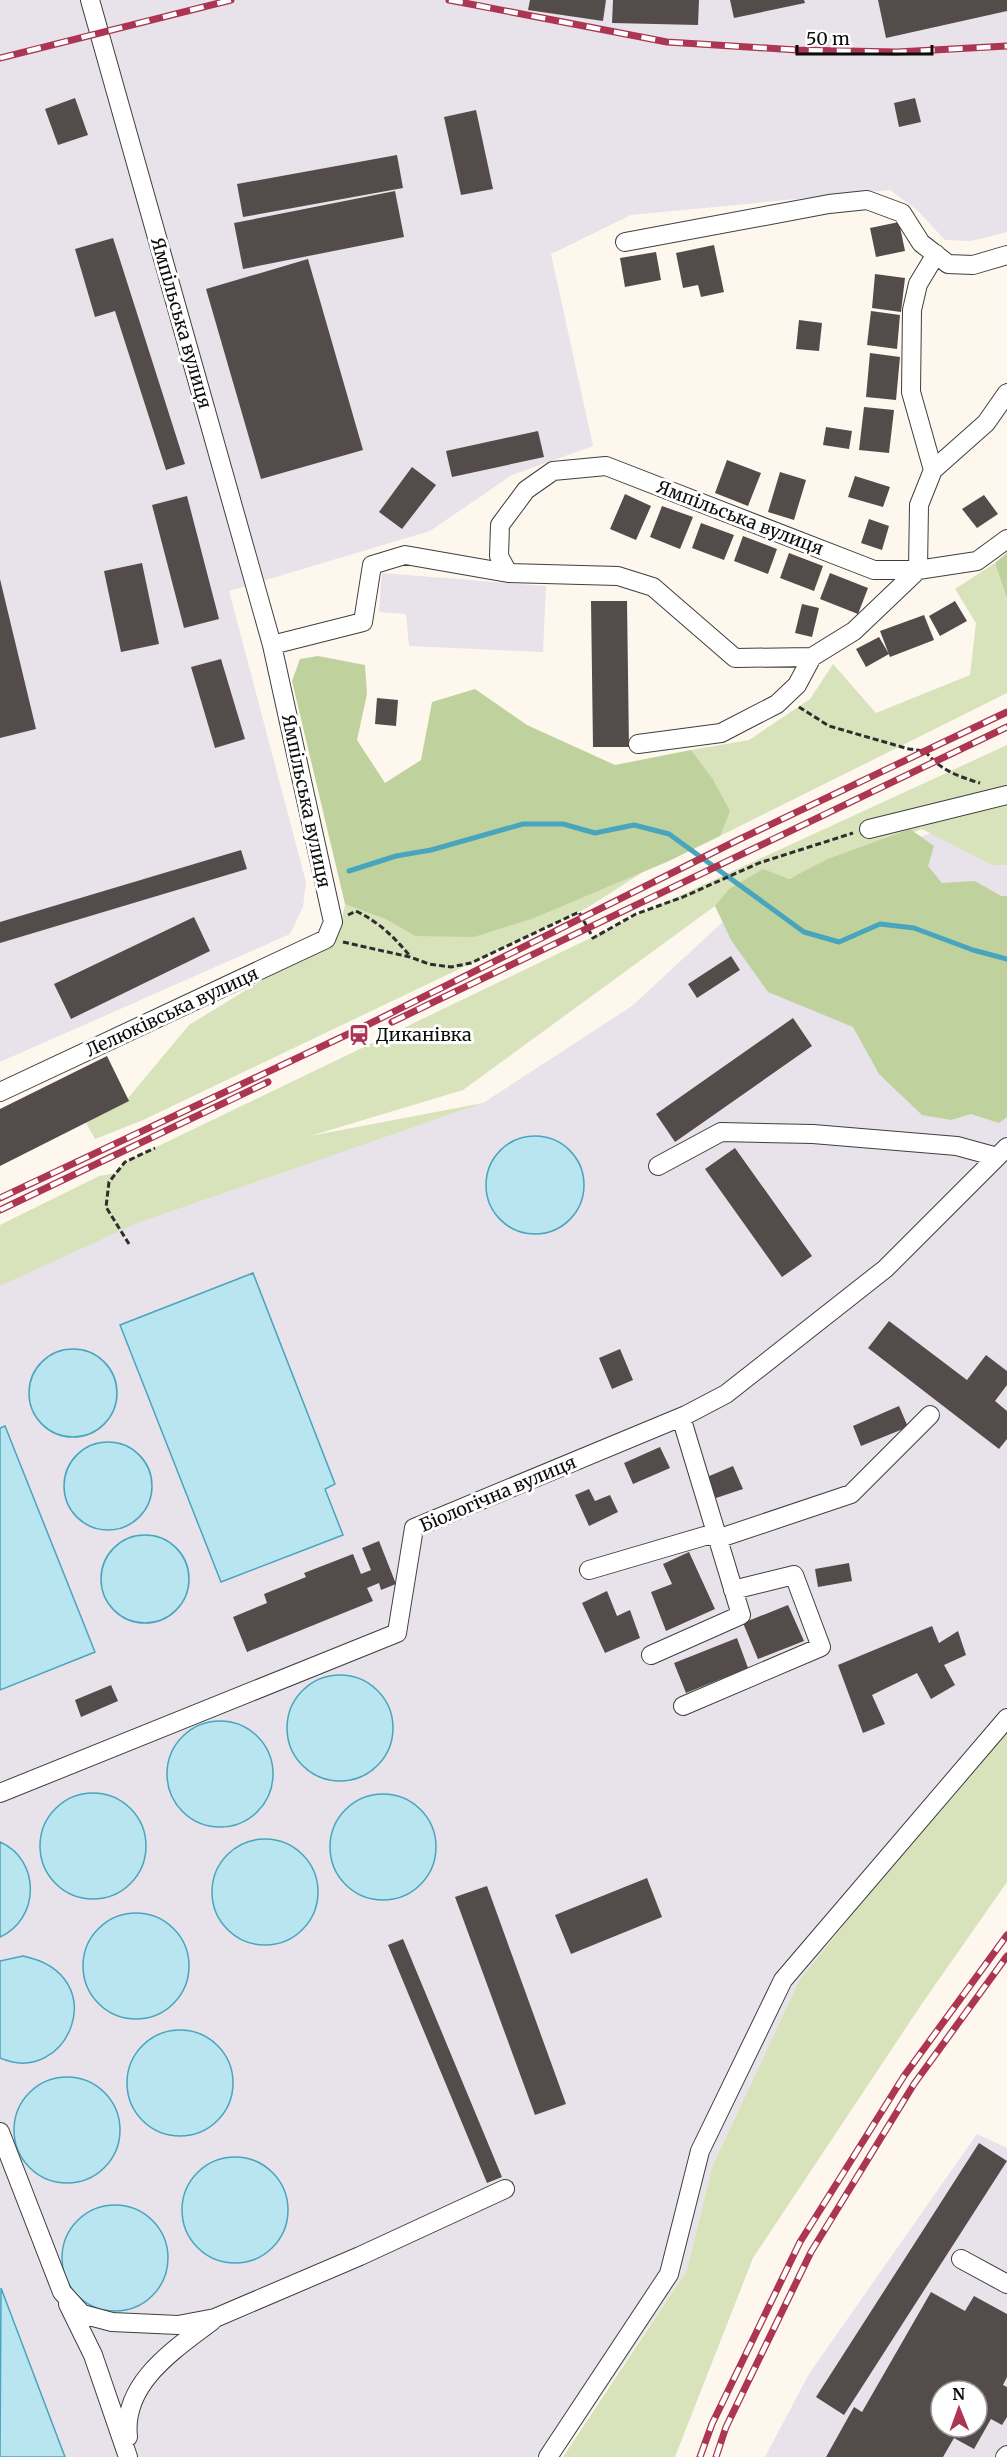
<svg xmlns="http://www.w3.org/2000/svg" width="1007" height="2457" font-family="Merriweather,serif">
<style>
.industrial{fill:#e8e2ea;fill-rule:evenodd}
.green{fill:#d8e3bb}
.forest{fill:#bfd29d}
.water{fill:#b8e5ef;stroke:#48a5bd;stroke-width:1.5}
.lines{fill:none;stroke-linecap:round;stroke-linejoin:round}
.stream{stroke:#48a5bd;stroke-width:5}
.building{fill:#544c4a;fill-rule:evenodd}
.minor-casing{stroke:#3f3f3f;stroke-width:20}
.path{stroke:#2e2e2e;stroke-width:3;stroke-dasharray:6 3;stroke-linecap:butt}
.minor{stroke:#fff;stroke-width:18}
.rail-casing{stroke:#ac3552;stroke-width:7}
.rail{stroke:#fff;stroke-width:4.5;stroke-dasharray:14;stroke-linecap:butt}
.labels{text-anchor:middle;stroke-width:6;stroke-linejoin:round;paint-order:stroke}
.street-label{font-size:18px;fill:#0c0c0c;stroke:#fff}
.poi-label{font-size:18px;fill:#0c0c0c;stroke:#fff;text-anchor:start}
</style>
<rect width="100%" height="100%" fill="#fdf7ee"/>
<path class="industrial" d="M0 0H1007V232L971 241 945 240 917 210 890 190 631 215 551 254 593 446 512 475 430 531 229 591 306 882 303 907 290 934 0 1062Z
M382 573 546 586 543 652 409 646 406 614 379 612Z
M1007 807V1731L877 1881 800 1979 712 2167 687 2270 560 2457H0V1286L128 1225 483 1103 632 1006 728 917 853 860Z
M977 2134 1007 2148V2457H765L809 2374ZM941 2391H977V2427H941Z"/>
<path class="green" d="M995 563 1007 599V693L720 836 691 750 749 740 810 699 833 664 876 713 970 675 976 623 955 589Z
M1007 745V865H992L922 829 715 906 463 1090 310 1136 483 1103 137 1223 0 1286V1225L99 1176 116 1173 125 1162 655 907Z
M668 856 587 908 141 1121 95 1139 86 1123 128 1098 189 1025 339 933 345 904 451 912Z
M1007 1734V1882L921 2005 753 2258 675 2457H563L687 2270 712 2167 800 1979 930 1818Z"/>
<path class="forest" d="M1007 553V599L995 563Z
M318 656 365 665 367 694 357 740 385 783 421 760 432 702 475 689 527 725 615 765 691 750 712 778 730 811 720 836 669 861 534 918 474 937 415 936 386 919 345 904 292 681 300 659Z
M910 829 934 846 928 866 942 883 975 881 1001 896H1007V1117L999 1123 971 1114 951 1120 922 1115 879 1074 853 1027 768 992 731 940 715 906 729 889 763 869 789 879 828 859Z"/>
<path class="water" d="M486 1185a49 49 0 1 1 98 0a49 49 0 1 1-98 0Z
M253 1273 335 1484 325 1489 343 1535 221 1582 120 1325Z
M29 1393a44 44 0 1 1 88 0a44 44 0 1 1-88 0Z
M5 1426 95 1652 0 1690V1428Z
M64 1486a44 44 0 1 1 88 0a44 44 0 1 1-88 0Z
M101 1579a44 44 0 1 1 88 0a44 44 0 1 1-88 0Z
M287 1728a53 53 0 1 1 106 0a53 53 0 1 1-106 0Z
M167 1774a53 53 0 1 1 106 0a53 53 0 1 1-106 0Z
M40 1846a53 53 0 1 1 106 0a53 53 0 1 1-106 0Z
M330 1847a53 53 0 1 1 106 0a53 53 0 1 1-106 0Z
M212 1892a53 53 0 1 1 106 0a53 53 0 1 1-106 0Z
M0 1842C41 1860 40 1919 0 1937Z
M83 1966a53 53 0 1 1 106 0a53 53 0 1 1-106 0Z
M23 1956C115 1975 68 2088 0 2058V1961Z
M127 2083a53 53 0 1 1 106 0a53 53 0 1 1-106 0Z
M14 2130a53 53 0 1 1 106 0a53 53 0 1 1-106 0Z
M182 2210a53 53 0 1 1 106 0a53 53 0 1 1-106 0Z
M62 2258a53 53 0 1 1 106 0a53 53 0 1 1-106 0Z
M1 2288 65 2457H0Z"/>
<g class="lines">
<path class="stream" d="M349 871 396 856 431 850 523 824H563L595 833 634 825 669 834 804 932 839 942 880 924 914 928 973 950 1007 959"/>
</g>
<path class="building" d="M530 0H606L603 21 528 10Z
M613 0H699L698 25 612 23Z
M730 0H804L805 3 734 18Z
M878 0H1007V11L886 38Z
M75 98 88 135 58 145 45 109Z
M915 98 921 122 899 127 894 103Z
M476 110 493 189 461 195 444 117Z
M397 155 403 188 243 217 237 184Z
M395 191 404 237 243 269 234 223Z
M899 222 905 251 876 257 870 228Z
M113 238 185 464 166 470 115 311 95 317 75 249Z
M714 245 724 292 701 297 698 285 683 288 676 253Z
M656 252 661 280 625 287 620 258Z
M308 259 363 450 261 479 206 289Z
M875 274 905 278 901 312 872 308Z
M871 311 900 315 897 349 867 345Z
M799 320 822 323 819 351 796 349Z
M870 353 900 357 896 400 866 397Z
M864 407 894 410 889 453 859 450Z
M826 427 852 431 849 449 823 445Z
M538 431 544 457 452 477 446 451Z
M727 460 761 473 748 506 715 493Z
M412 467 436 485 402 529 379 512Z
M780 472 806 480 794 520 768 512Z
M855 476 890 487 883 507 848 497Z
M625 494 651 506 636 540 610 529Z
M984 495 998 514 977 528 962 509Z
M187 496 219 619 184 628 152 505Z
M662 506 693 517 680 549 650 537Z
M869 519 889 526 882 550 861 543Z
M701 523 734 535 724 560 692 548Z
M743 536 777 549 768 574 734 561Z
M789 553 823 566 814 591 780 578Z
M142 563 159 644 121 652 104 571Z
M830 573 868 588 858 614 820 599Z
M0 579 36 729 0 738Z
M591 601H627L629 747H593Z
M955 601 967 621 940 636 929 616Z
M802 604 819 608 812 637 795 633Z
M924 615 934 640 890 657 880 631Z
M879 637 889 654 866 667 856 649Z
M221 659 245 739 215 748 191 667Z
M377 698 398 700 396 726 375 724Z
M241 850 247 869 0 943V922Z
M194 917 210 951 71 1019 54 984Z
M731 956 740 970 697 998 688 984Z
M793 1018 812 1046 675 1142 656 1114Z
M107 1056 129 1101 0 1166V1109Z
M735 1148 812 1256 782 1277 705 1169Z
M889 1321 967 1380 986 1355 1007 1371V1385L995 1401 1007 1411V1439L999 1449 868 1348Z
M620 1349 633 1380 612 1389 599 1358Z
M899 1406 908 1427 861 1446 853 1426Z
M660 1447 670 1468 633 1484 624 1463Z
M733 1466 743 1489 716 1498 707 1477Z
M589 1489 595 1501 610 1495 618 1512 589 1526 575 1495Z
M379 1541 396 1584 381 1590 379 1583 367 1588 373 1601 247 1652 233 1617 267 1603 264 1594 306 1577 304 1573 353 1554 361 1574 371 1570 362 1548Z
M689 1552 715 1609 666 1631 651 1592 672 1584 663 1564Z
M849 1563 852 1581 818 1587 815 1569Z
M607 1591 617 1616 630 1610 640 1638 605 1653 582 1603Z
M788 1605 804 1641 758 1659 743 1623Z
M932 1626 939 1643 958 1631 966 1655 944 1665 955 1685 931 1699 917 1673 872 1695 885 1724 863 1733 838 1665Z
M737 1638 748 1668 686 1693 674 1663Z
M111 1685 118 1701 81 1717 75 1700Z
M647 1878 662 1917 571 1954 555 1915Z
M487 1886 566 2104 535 2115 455 1897Z
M403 1939 502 2177 487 2183 388 1945Z
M979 2143 1007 2161 844 2415 816 2397Z
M931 2292 965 2311 974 2296 1007 2314V2377L1003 2385 1007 2387V2417L1002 2425 991 2419 974 2449 954 2438 943 2457H826L854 2407 862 2412ZM941 2391H977V2427H941Z"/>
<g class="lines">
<defs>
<path id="minor" d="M625 242 829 204 867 200 902 213 921 243 948 264 973 265 1007 255
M933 470 911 392 912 310 918 284 936 254
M918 570 919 505 933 470 986 423 1007 393
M508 573 499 556 500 525 526 490 553 471 606 466 874 570H918L977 561 1007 539
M272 645 363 622 372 565 405 555 508 573 618 576 653 587 735 658 812 657 854 631 918 570
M638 744 721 733 777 704 797 685 812 657
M869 829 1007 795
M0 1092 326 939 333 922 272 645 90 0
M658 1166 721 1132 813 1134 957 1146 997 1157
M717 1539 851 1494 930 1415
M589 1570 715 1533
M651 1655 741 1615 681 1417
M683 1706 821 1647 794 1575 733 1590
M0 1793 397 1633 414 1528 686 1415 726 1394 885 1269 1007 1147
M0 2132 62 2292 82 2314 112 2322 178 2325 215 2318 360 2256 505 2189
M961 2259 1007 2284
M68 2304 93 2355 128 2457
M128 2437C122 2383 174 2350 212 2321
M548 2457 669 2274 700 2151 783 1980 1007 1718
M1005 2457 1007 2455"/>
</defs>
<use href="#minor" class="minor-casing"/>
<path class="path" d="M799 707 829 726 909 749 925 751C940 770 957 776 980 783
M348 915 356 911C379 922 394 937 410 956
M343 942 410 957 429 964 451 967 471 963 579 912 593 938 636 914 683 897 759 863 853 833
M129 1244 106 1207 109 1182 125 1162 155 1148"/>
<use href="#minor" class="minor"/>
<defs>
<path id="rail" d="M449 0 667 42 797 50 897 52 1007 46
M0 58 231 0
M392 1022 1007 727
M0 1198 361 1028 738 840 1007 712
M0 1210 268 1082
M700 2457 712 2424 800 2242 904 2076 1007 1935
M716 2457 726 2427 811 2252 914 2084 1007 1956"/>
</defs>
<use href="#rail" class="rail-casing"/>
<use href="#rail" class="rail"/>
</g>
<defs>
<symbol id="station-bare" viewBox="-9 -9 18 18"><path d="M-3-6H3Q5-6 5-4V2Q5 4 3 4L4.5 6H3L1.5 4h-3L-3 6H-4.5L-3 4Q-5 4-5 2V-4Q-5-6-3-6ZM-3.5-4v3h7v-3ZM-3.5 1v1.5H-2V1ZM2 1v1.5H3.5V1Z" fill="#ac3552" stroke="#fff" stroke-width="2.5" paint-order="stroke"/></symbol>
</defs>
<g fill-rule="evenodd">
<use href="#station-bare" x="344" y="1020" width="30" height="30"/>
</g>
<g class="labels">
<g class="street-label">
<text transform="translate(181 323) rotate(74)" y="6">Ямпільська вулиця</text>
<text transform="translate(740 518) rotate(21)" y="6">Ямпільська вулиця</text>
<text transform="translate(306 801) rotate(78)" y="6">Ямпільська вулиця</text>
<text transform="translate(172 1012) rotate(-25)" y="6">Лелюківська вулиця</text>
<text transform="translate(498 1494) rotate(-23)" y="6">Біологічна вулиця</text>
</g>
<g class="poi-label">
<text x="376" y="1041">Диканівка</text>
</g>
</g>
<g transform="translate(959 2409) rotate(359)"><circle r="28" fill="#ffffff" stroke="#9e9e9e" stroke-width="1.5"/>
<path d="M0-4.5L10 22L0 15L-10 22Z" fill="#ac3552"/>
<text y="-9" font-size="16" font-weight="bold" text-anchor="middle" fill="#0c0c0c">N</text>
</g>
<path d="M797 45v9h135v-9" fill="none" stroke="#0c0c0c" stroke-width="3"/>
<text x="806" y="45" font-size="18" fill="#0c0c0c" stroke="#ffffff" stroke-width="4.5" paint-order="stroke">50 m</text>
</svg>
